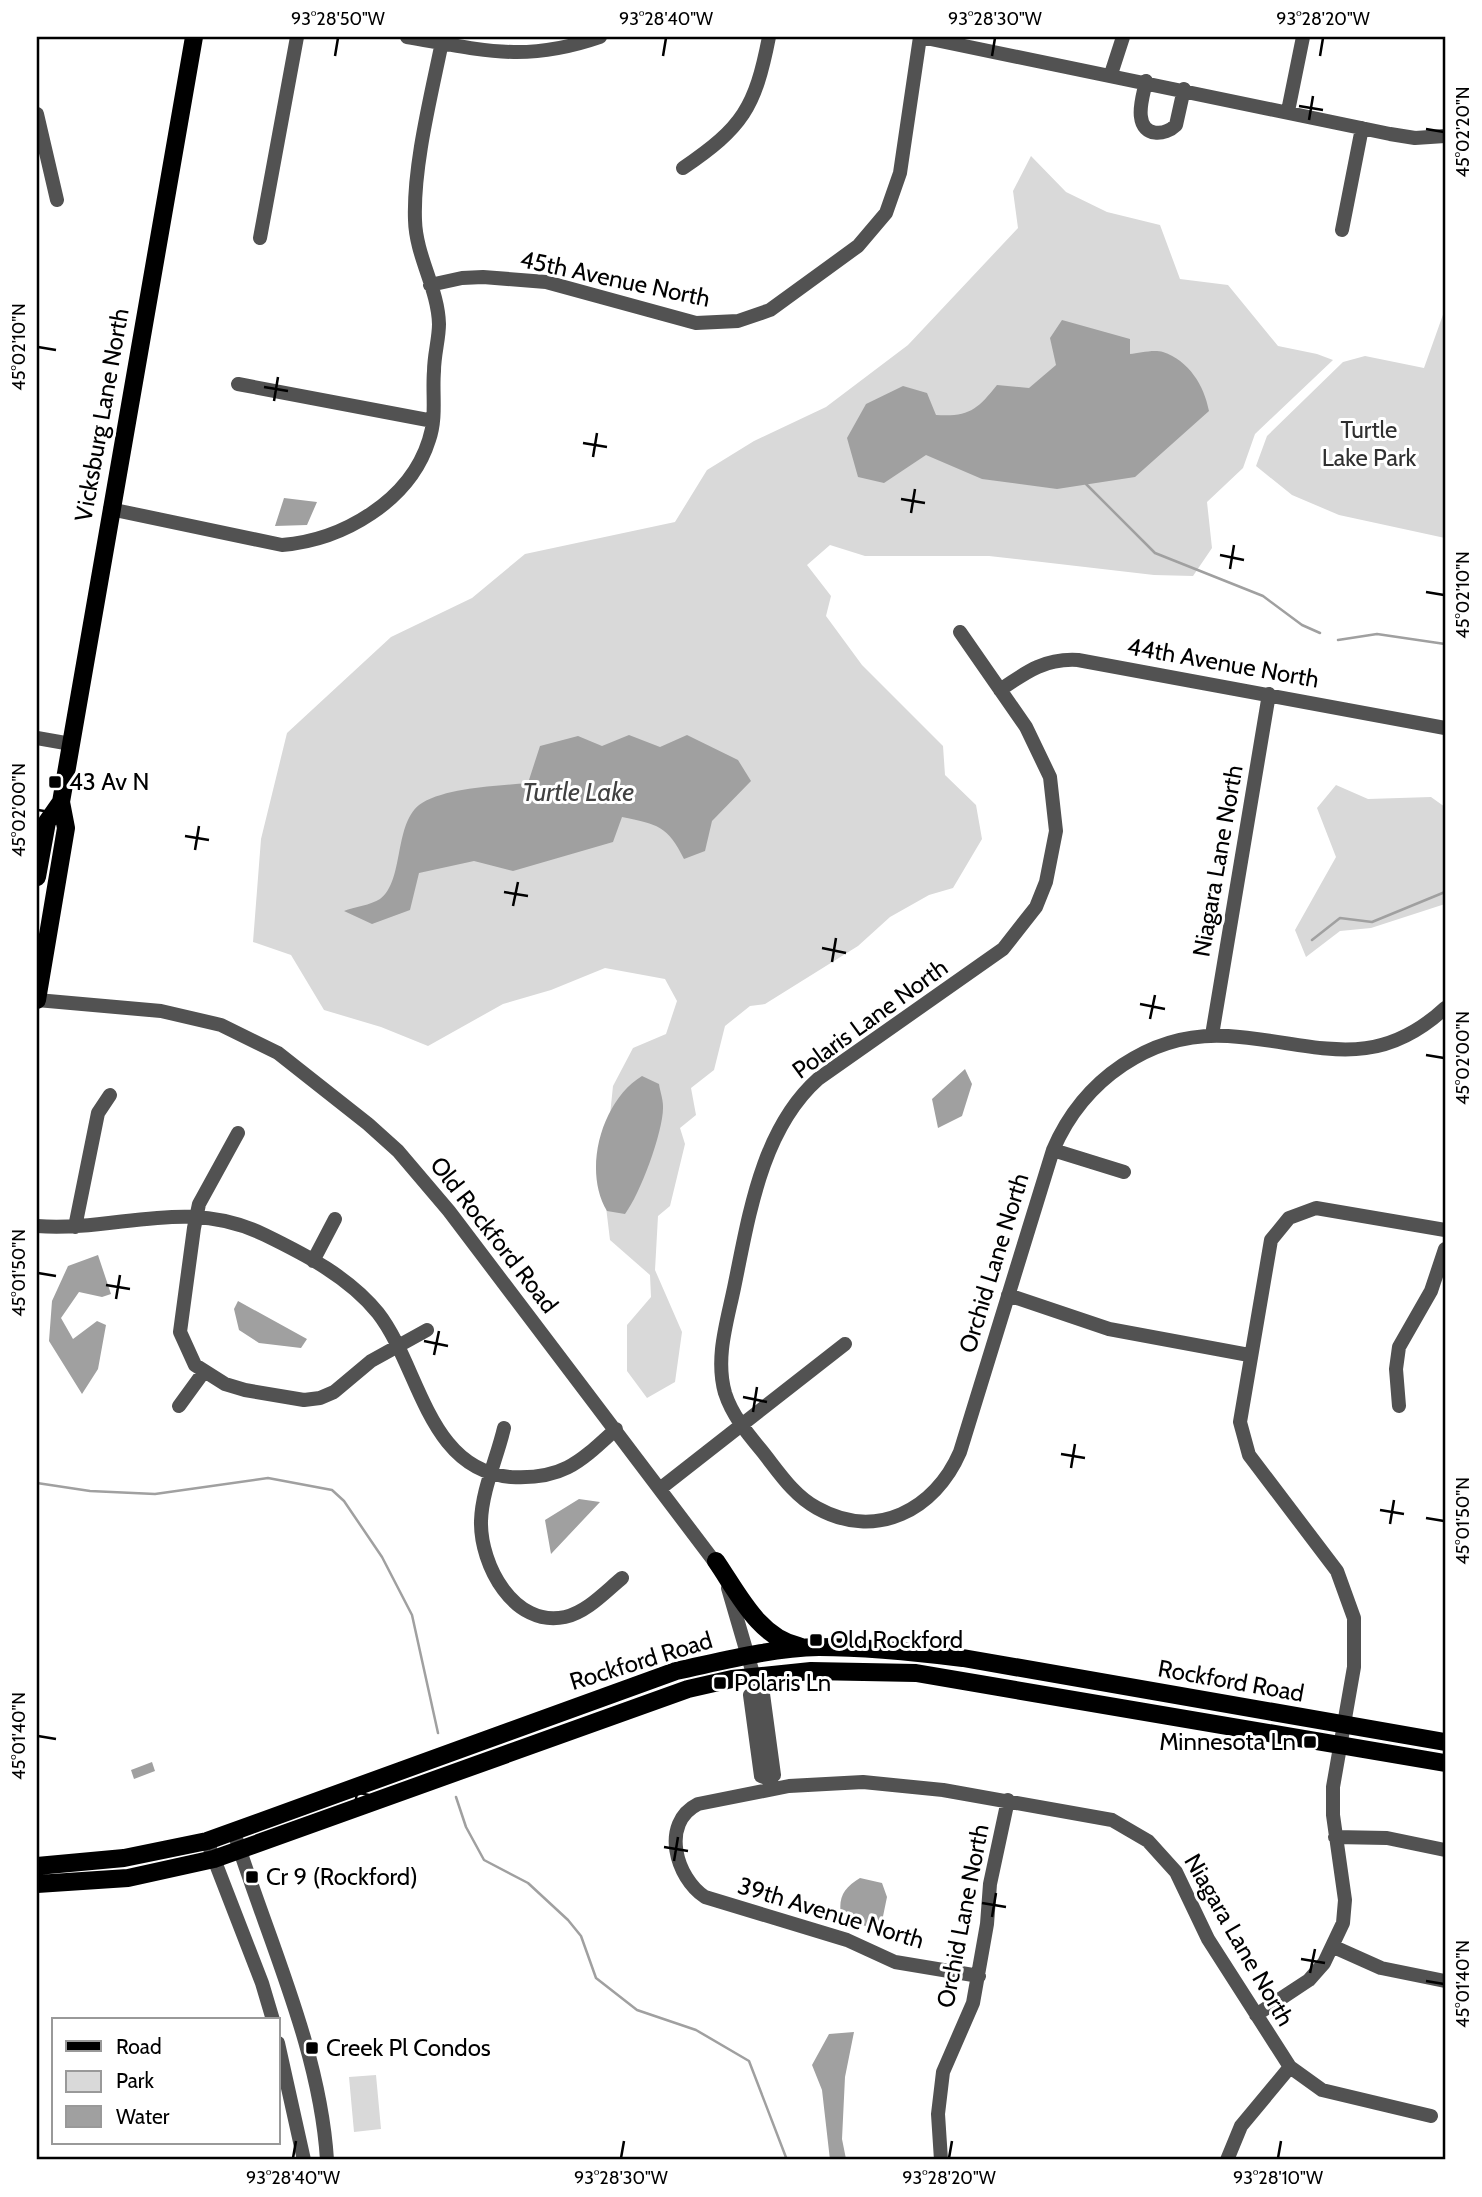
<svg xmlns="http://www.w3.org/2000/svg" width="1482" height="2197" font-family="Cabin,sans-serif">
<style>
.green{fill:#d9d9d9}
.water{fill:#a0a0a0}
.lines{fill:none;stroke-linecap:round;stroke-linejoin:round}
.stream{stroke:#a0a0a0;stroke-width:2.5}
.minor{stroke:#525252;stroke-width:14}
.major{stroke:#000;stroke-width:18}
.ticks{fill:none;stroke:#000;stroke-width:2.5}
.poi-dot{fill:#000;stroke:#fff;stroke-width:2.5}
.labels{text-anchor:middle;stroke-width:6;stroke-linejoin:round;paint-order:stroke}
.street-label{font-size:24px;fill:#000;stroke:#fff}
.park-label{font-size:24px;fill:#303030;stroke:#fff}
.poi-label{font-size:24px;fill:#000;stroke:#fff;text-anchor:start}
.water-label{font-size:26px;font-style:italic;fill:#414141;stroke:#fff}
.neatline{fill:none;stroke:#000;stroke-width:2.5}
.ticks-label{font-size:18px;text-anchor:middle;fill:#000}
</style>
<rect width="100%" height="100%" fill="#fff"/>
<path class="green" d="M1031 156 1066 192 1107 212 1160 225 1180 279 1228 285 1278 346 1317 354 1333 360 1255 434 1243 468 1207 502 1212 548 1193 576 1154 575 989 556H865L830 545 807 565 831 596 826 616 862 665 943 746 945 775 976 805 982 839 953 888 929 895 890 917 858 946 765 1004 750 1006 725 1026 714 1070 691 1088 696 1115 680 1128 685 1144 670 1206 658 1216 655 1270 682 1332 675 1382 647 1398 627 1371V1325L651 1297 650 1275 610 1240 603 1182 613 1086 633 1048 666 1034 677 1001 665 979 605 968 551 990 503 1004 428 1046 381 1027 324 1010 291 955 253 942 261 839 287 733 391 637 472 598 525 554 675 522 707 470 754 441 826 407 908 345 1018 228 1013 191Z
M1445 309V538L1339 515 1292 495 1256 466 1267 436 1343 362 1365 356 1424 368Z
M1336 785 1368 799 1431 797 1445 807V904L1371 928 1340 931 1306 957 1295 930 1336 857 1317 808Z
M376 2075 381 2129 354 2132 349 2077Z"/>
<path class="water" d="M1062 320 1130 339V354C1139 353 1154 349 1163 352 1189 361 1204 385 1209 411L1135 477 1057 489 982 479 926 455 884 483 858 477 847 438 866 404 903 386 927 393 936 415C969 417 977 410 997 385L1029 388 1056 365 1050 338Z
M284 498 317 502 307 525 275 526Z
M629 735 660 747 687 735 738 760 751 781 712 821 705 851 684 859C668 826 657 824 622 817L613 842 513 871 474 861 419 873 410 910 372 924 344 911C354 907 371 905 380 899 405 881 393 821 422 803 449 787 498 786 528 783L540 746 578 736 602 746Z
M965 1069 972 1084 962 1116 938 1128 932 1099Z
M642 1076 659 1084C660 1091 663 1099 663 1106 664 1130 640 1195 625 1214L607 1211C582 1170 602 1100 642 1076Z
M98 1255 111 1294 102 1297 79 1292 61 1318 73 1339 97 1321 106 1325 98 1369 82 1394 49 1341 52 1301 68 1266Z
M238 1301 307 1339 301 1348 259 1343 239 1330 234 1309Z
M579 1499 600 1502 551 1554 545 1520Z
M152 1762 155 1771 134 1779 131 1770Z
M860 1878 882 1883 887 1897 881 1926 872 1928 842 1919C837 1899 843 1888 860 1878Z
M854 2032 845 2077 842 2139 846 2159 830 2160 822 2090 812 2065 829 2034Z"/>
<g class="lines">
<path class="stream" d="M1086 484 1155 553 1263 596 1302 625 1320 633
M1338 640 1377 634 1445 644
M1312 940 1340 918 1372 922 1445 892
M37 1483 90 1491 155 1494 268 1478 332 1490 344 1501 382 1557 412 1615 438 1733
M456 1797 466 1827 484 1860 528 1883 568 1920 581 1936 596 1978 637 2010 696 2030 749 2061 787 2160"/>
<path class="minor" d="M407 37C482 50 525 63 600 37
M921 37 1390 134 1415 138 1445 136
M1111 74 1123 37
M1146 81C1144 92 1139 106 1141 117 1143 137 1165 136 1176 125L1184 89
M1288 111 1303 37
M37 114 57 200
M683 168C743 127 755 108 769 37
M1342 230 1362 128
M260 238 297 37
M430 285 462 278 483 277 546 282 696 323 738 321 770 310 858 246 886 213 900 173 920 37
M238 384 433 421
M110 509 282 545C343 540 410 501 429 440 437 417 432 394 434 371 434 355 439 339 439 324 438 288 416 257 415 220 413 165 432 92 443 37
M960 632 1026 727 1050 777 1056 831 1046 882 1036 907 1003 949 818 1079C761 1130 749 1216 734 1288 727 1322 715 1358 725 1393 732 1415 747 1433 762 1451 778 1471 793 1495 817 1508 876 1541 935 1510 960 1452L1053 1150C1083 1080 1151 1031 1228 1036 1312 1041 1372 1076 1445 1008
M1000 690C1026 672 1045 658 1078 660L1445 728
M37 738 71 744
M37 1000 161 1011 221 1025 278 1053 368 1124 398 1151 449 1211 720 1569
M1212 1035 1269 694
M238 1133 199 1204 194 1228 180 1332 195 1365 225 1384 245 1390 304 1400 320 1398 334 1392 371 1361 427 1330
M1053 1150 1124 1172
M37 1226C119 1232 185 1196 265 1235 306 1255 349 1277 378 1313 420 1367 427 1470 511 1477 563 1480 580 1462 616 1429
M75 1227 98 1113 110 1095
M313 1261 335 1219
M1008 1295 1109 1329 1249 1355
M179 1406 203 1373
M1399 1406 1396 1369 1399 1347 1431 1291 1445 1249
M504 1428C497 1458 482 1490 481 1521 480 1565 514 1628 565 1617 587 1612 605 1592 622 1578
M661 1488 845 1344
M728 1588 754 1677 756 1691 750 1695 761 1776 769 1779
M756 1691 763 1694 774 1775 769 1779 770 1787
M234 1832C267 1938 320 2048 327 2160
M1335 1837 1387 1838 1445 1850
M207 1841 262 1983 273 2020
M1334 1947 1381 1968 1445 1981
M979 1976 895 1962 847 1940 705 1897C676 1878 660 1823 698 1804L789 1786 863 1782 943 1790 1112 1820 1148 1841 1176 1872 1208 1939 1290 2067 1322 2090 1431 2116
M1256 2015 1309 1980 1324 1963 1343 1923 1345 1900 1333 1815V1787L1354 1667V1618L1337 1571 1249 1455 1240 1422 1271 1240 1289 1218 1316 1208 1445 1230
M278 2043 304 2160
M941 2160 938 2114 943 2072 973 2003 987 1924 990 1884 1008 1800
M1227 2160 1241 2126 1290 2067"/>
<path class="major" d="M37 877 47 822 61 802
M37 1000 66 828 61 802 194 37
M716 1561C738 1593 759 1638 799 1646
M37 1866 124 1858 207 1841 676 1671C723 1661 771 1648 819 1647 867 1647 915 1652 963 1658L1445 1742
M37 1884 128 1878 214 1859 688 1689 732 1679 811 1671 916 1673 1445 1763"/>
</g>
<path class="ticks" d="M335 56 338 38M663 56 666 38M992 56 995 38M1320 56 1323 38M1299 106 1323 110M1309 120 1313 96M1426 129 1444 132M38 347 56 350M264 387 288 391M274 401 278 377M583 443 607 447M593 457 597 433M901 499 925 503M911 513 915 489M1220 555 1244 560M1230 569 1234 545M1426 592 1444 595M38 810 56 813M185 836 209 840M195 850 199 826M504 892 528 896M513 906 518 882M822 948 846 953M832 962 836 938M1140 1004 1165 1009M1150 1019 1155 995M1426 1055 1444 1058M38 1273 56 1276M106 1285 130 1289M116 1299 120 1275M424 1341 448 1346M434 1355 439 1331M743 1397 767 1402M753 1412 757 1387M1061 1454 1085 1458M1071 1468 1075 1444M1380 1510 1404 1514M1426 1518 1444 1521M1390 1524 1394 1500M38 1736 56 1739M345 1790 369 1795M355 1805 359 1780M664 1847 688 1851M674 1861 678 1837M982 1903 1006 1907M992 1917 996 1893M1301 1959 1325 1963M1310 1973 1315 1949M1426 1981 1444 1984M293 2158 296 2141M621 2158 624 2141M949 2158 952 2141M1278 2158 1281 2141"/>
<g class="poi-dot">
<rect x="48" y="775" width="14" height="14" rx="3.5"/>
<rect x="809" y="1633" width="14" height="14" rx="3.5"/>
<rect x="713" y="1676" width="14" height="14" rx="3.5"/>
<rect x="1303" y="1735" width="14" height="14" rx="3.5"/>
<rect x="245" y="1870" width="14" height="14" rx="3.5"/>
<rect x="305" y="2041" width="14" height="14" rx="3.5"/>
</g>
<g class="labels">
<g class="street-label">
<text transform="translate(615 279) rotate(12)" y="8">45th Avenue North</text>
<text transform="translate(102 415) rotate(-80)" y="8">Vicksburg Lane North</text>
<text transform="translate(1223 663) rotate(10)" y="8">44th Avenue North</text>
<text transform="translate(1218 861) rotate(-80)" y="8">Niagara Lane North</text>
<text transform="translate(870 1019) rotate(-36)" y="8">Polaris Lane North</text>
<text transform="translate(494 1235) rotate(52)" y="8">Old Rockford Road</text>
<text transform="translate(994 1263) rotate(-73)" y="8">Orchid Lane North</text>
<text transform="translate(641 1661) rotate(-17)" y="8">Rockford Road</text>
<text transform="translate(1231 1681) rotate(10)" y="8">Rockford Road</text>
<text transform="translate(831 1913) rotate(17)" y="8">39th Avenue North</text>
<text transform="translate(963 1916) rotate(-79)" y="8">Orchid Lane North</text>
<text transform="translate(1239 1940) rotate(60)" y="8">Niagara Lane North</text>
</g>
<g class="park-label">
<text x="1369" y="438">Turtle<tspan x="1369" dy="28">Lake Park</tspan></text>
</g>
<g class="poi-label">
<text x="69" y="790">43 Av N</text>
<text x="830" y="1648">Old Rockford</text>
<text x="734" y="1691">Polaris Ln</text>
<text x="1296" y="1750" text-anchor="end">Minnesota Ln</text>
<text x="266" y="1885">Cr 9 (Rockford)</text>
<text x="326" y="2056">Creek Pl Condos</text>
</g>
<g class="water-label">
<text x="578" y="801">Turtle Lake</text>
</g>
</g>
<rect width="1482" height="2197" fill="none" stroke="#ffffff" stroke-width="77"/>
<rect x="52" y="2018" width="228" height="126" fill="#ffffff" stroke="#999999" stroke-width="2"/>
<rect x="66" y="2041" width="35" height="10" fill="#000000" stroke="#999999" stroke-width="2"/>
<text x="116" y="2054" font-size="21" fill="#000000">Road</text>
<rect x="66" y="2071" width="35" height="21" fill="#d9d9d9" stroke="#999999" stroke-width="2"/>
<text x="116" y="2088" font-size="21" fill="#000000">Park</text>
<rect x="66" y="2106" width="35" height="21" fill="#a0a0a0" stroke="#999999" stroke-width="2"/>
<text x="116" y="2124" font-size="21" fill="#000000">Water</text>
<rect x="38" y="38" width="1406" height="2120" class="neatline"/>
<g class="ticks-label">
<text x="338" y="25">93°28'50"W</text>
<text x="666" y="25">93°28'40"W</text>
<text x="995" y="25">93°28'30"W</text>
<text x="1323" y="25">93°28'20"W</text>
<text transform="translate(1463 132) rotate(-90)" y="6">45°02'20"N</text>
<text transform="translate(19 347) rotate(-90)" y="6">45°02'10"N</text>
<text transform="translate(1463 595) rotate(-90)" y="6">45°02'10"N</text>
<text transform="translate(19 810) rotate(-90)" y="6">45°02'00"N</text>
<text transform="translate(1463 1058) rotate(-90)" y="6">45°02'00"N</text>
<text transform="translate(19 1273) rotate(-90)" y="6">45°01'50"N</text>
<text transform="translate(1463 1521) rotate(-90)" y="6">45°01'50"N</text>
<text transform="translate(19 1736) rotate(-90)" y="6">45°01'40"N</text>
<text transform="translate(1463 1984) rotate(-90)" y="6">45°01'40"N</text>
<text x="293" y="2184">93°28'40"W</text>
<text x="621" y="2184">93°28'30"W</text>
<text x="949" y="2184">93°28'20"W</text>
<text x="1278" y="2184">93°28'10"W</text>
</g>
</svg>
